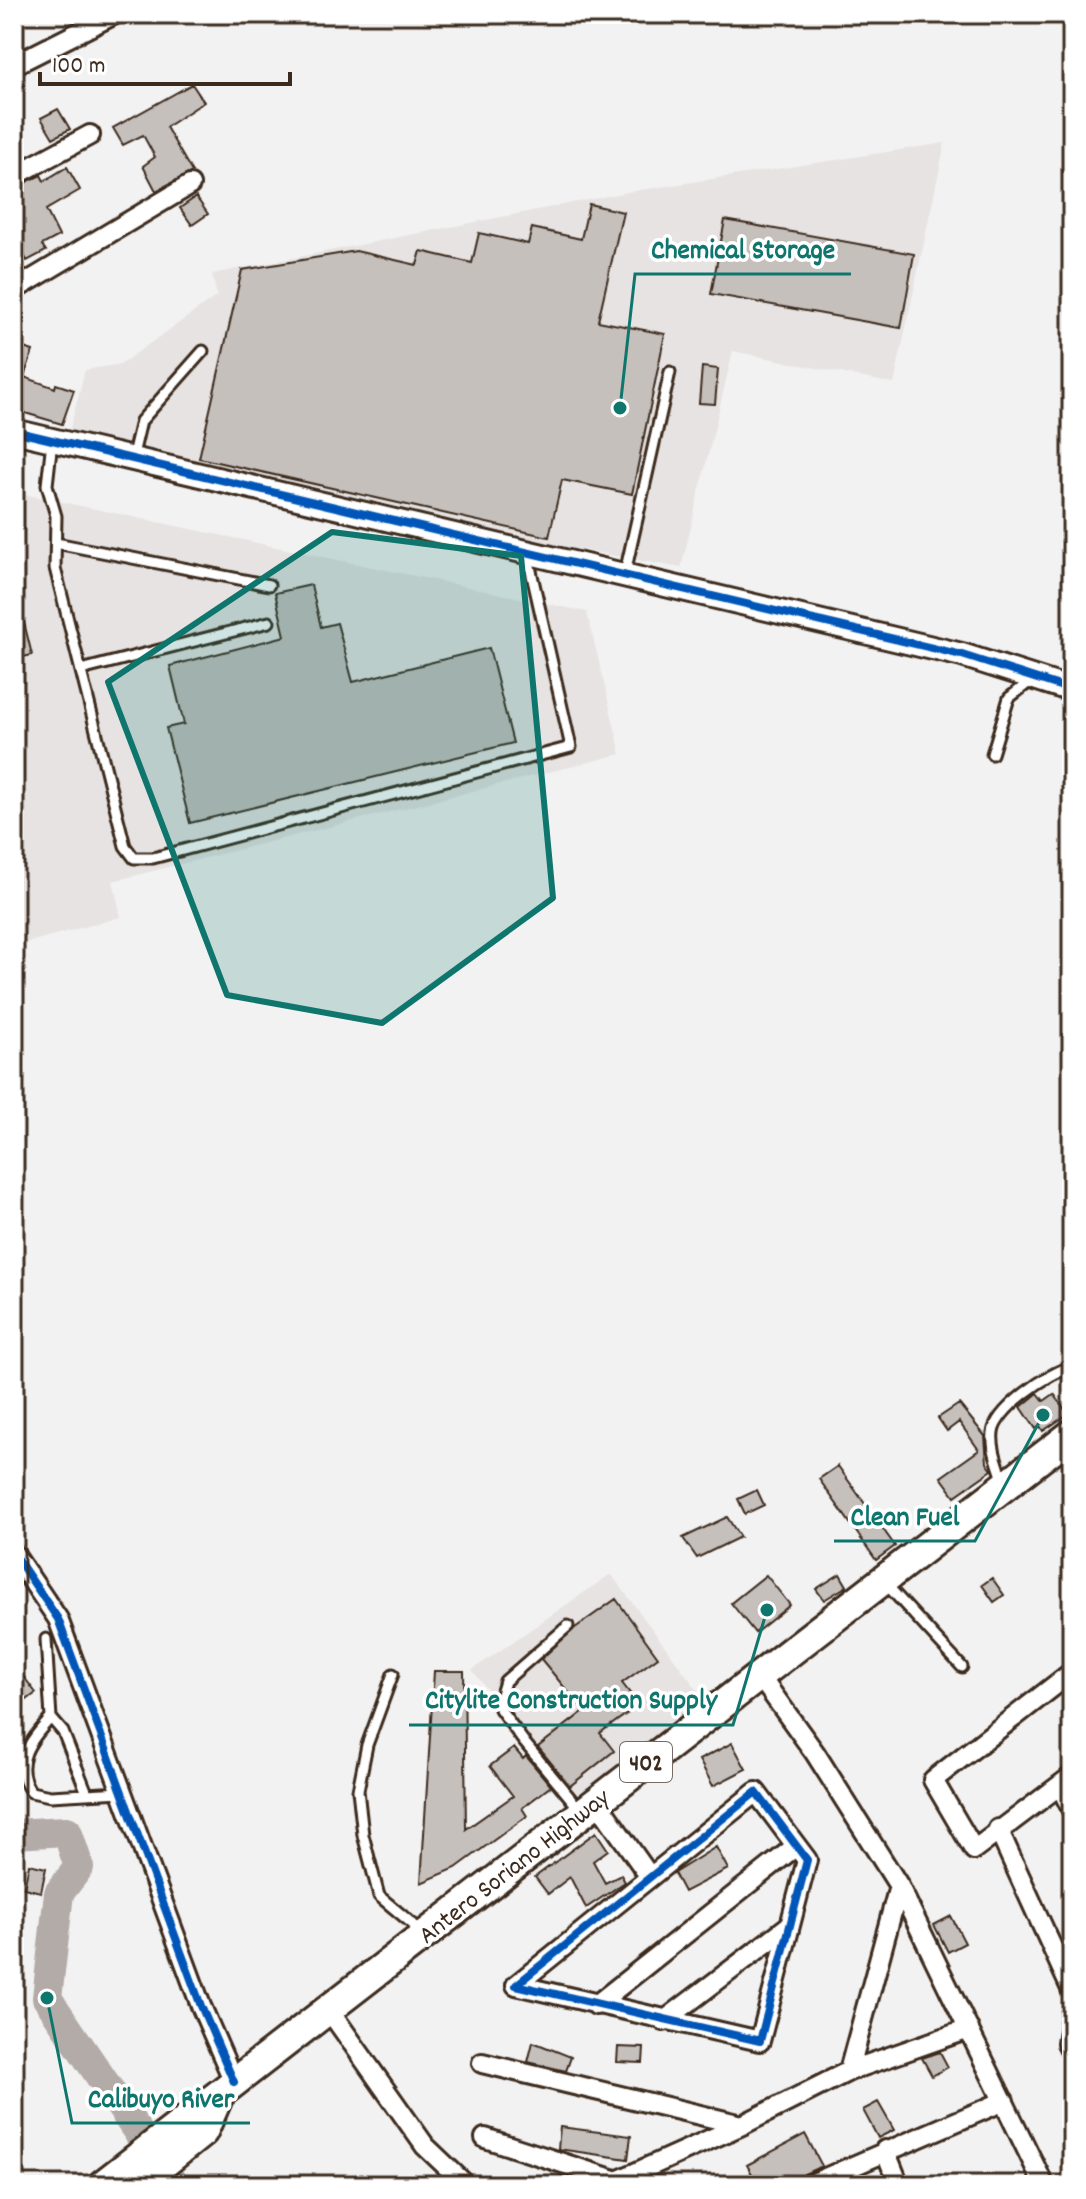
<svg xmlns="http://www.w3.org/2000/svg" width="1086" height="2199" font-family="Dekko,sans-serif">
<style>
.built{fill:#e6e3e2}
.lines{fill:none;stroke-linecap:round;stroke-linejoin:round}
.river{stroke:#b2aba7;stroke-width:30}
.building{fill:#c6c0bd;stroke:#3b2a1e;stroke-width:2}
.service-casing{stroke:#3b2a1e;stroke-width:15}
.minor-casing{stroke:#3b2a1e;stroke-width:24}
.tertiary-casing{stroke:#3b2a1e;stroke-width:28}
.primary-casing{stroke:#3b2a1e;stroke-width:34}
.service{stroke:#fff;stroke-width:9}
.minor{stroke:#fff;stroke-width:18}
.tertiary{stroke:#fff;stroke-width:22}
.primary{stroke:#fff;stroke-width:28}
.cycleway-casing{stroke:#fff;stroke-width:13}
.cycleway{stroke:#0057b8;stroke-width:8}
.marked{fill:#0f766e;fill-opacity:0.2;stroke:#0f766e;stroke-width:6;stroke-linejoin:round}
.labels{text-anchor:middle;stroke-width:7;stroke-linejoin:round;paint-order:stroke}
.shield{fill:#fff;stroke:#766a62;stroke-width:2}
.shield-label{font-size:24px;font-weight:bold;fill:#3b2a1e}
.street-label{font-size:26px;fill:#3b2a1e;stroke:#fff}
.leader{fill:none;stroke:#0f766e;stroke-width:3}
.callout-dot{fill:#0f766e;stroke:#fff;stroke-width:3}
.callout-label{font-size:28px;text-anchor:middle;font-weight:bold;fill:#0f766e;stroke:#fff;stroke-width:7;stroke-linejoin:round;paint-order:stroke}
</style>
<rect width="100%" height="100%" fill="#f3f2f2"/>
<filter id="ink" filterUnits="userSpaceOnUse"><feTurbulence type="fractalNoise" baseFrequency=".0125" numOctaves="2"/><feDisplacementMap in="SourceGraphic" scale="16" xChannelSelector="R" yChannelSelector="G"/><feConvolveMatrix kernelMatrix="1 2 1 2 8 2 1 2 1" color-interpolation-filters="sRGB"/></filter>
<g filter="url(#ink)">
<path class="built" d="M945 143 894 384 733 351 681 568 556 545 68 436 85 370 121 364 217 296 212 274 628 192Z
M14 492 587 612 621 754 113 881 121 917 14 946Z
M611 1574 705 1700 573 1798 472 1670Z"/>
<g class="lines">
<path class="river" d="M14 1834 67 1831 79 1867 59 1893 47 1998 174 2185"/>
</g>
<path class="building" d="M192 84 204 102 166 127 192 172 156 191 143 166 155 157 143 135 123 145 113 128Z
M58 109 70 129 53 138 41 118Z
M67 167 80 190 46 210 59 236 42 245 46 251 27 261 14 237V188L41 175 44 181Z
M196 197 208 214 192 225 180 208Z
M589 204 623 212 598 321 665 334 632 494 562 480 549 537 199 458 242 270 356 251 417 265 421 251 472 263 479 233 528 244 532 228 581 239Z
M725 220 914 254 901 328 711 294Z
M14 345 33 351 24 377 55 388 56 384 74 390 62 424 15 410 19 399 14 400Z
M702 367 718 369 715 404 699 403Z
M311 585 321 627 337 623 353 682 489 648 513 743 190 823 166 728 184 724 170 666 285 636 275 593Z
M14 602H19L32 655 14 659Z
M1038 1393 1044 1401 1054 1394 1068 1414 1043 1431 1040 1426 1036 1429 1021 1407Z
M959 1404 985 1436 987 1463 992 1470 955 1496 941 1477 979 1450 959 1422 947 1431 938 1418Z
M838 1466 895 1546 876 1560 819 1479Z
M757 1490 764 1505 745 1514 738 1499Z
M727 1517 740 1537 697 1558 683 1538Z
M840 1574 847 1586 824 1600 816 1589Z
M766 1575 790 1605 755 1633 731 1603Z
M992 1578 1004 1595 994 1602 982 1585Z
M616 1599 658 1657 622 1683 639 1705 600 1733 614 1751 570 1786 538 1747 584 1711 541 1659 575 1628Z
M434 1671H464L466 1829 513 1796 490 1766 514 1748 523 1759 526 1756 551 1786 522 1808 527 1816 456 1868 421 1883Z
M24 1677 36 1693 24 1702 14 1684Z
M732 1743 746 1769 713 1786 699 1760Z
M596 1832 608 1850 593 1861 605 1883 621 1875 625 1882 586 1908 570 1877 548 1894 535 1877Z
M716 1847 728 1869 684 1892 674 1873Z
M29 1864 46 1868 41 1892 24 1888Z
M951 1916 965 1943 948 1952 934 1925Z
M533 2042 571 2057 566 2071 528 2062Z
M618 2047 644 2048 643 2063 617 2062Z
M940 2052 948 2067 932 2076 922 2058Z
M878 2102 894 2130 878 2138 863 2110Z
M560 2127 631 2136 628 2159 558 2149Z
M805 2134 822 2166 804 2174 797 2185H758L747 2165Z
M562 2175 581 2182 583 2185H545Z"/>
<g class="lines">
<defs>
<path id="service" d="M52 441 47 485 56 516 55 568 125 846 134 858H153L571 747 527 553
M132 459 141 421 203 351
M56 543 269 585
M625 573 670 372
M81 670 269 622
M992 754 1009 698 1033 679
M1004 1483C1000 1468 991 1449 993 1433 995 1410 1050 1371 1072 1367
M885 1583 962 1667
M568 1626 505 1681 499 1701 500 1709 524 1742 581 1811
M46 1639 51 1718C31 1739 11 1764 31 1792L50 1796 122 1792
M393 1674 367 1745 358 1790 363 1835 379 1896 421 1931
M51 1718 63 1732 87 1793"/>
<path id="minor" d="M14 65 115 14
M14 176 90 135
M14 290 190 185
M14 1554 58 1619 201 2006 234 2082
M1072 1672 933 1780 974 1850 1072 1776
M761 1678 815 1753 899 1886 1044 2185
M1060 1785 1072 1810
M756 1792 807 1860 760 2041 516 1985Z
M595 1799 650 1877
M998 1829 1072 1991
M596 2005 796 1846
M329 2010 425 2146 466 2185
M1072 2012 1067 2043 1072 2053
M664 2021 790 1925
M482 2063 742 2125
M849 2071 899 1886
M485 2138 618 2181
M885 2150 899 2185
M608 2185 742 2125 849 2071 969 2029
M809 2185 1004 2101"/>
<path id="tertiary" d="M14 431 962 655 1072 690"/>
<path id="primary" d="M102 2185C425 1934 749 1684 1072 1434
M137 2185 203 2132 217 2100"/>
</defs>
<use href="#service" class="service-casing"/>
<use href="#minor" class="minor-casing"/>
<use href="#tertiary" class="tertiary-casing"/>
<use href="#primary" class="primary-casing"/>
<use href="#service" class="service"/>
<use href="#minor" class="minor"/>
<use href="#tertiary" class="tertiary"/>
<use href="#primary" class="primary"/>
<defs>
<path id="cycleway" d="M14 431 962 655 1072 690
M14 1554 58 1619 201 2006 234 2082
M756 1792 807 1860 760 2041 516 1985Z"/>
</defs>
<use href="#cycleway" class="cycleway-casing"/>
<use href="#cycleway" class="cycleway"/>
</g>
</g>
<path class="marked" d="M332 532 521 556 553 898 382 1023 227 995 108 682Z"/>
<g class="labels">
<rect class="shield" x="620" y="1742" width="52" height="40" rx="6"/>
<g class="shield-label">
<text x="646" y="1770">402</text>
</g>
<g class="street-label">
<text transform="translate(513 1865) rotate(-38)" y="9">Antero Soriano Highway</text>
</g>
</g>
<path class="leader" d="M620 408L635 274H851M1043 1415L975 1541H834M767 1610L733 1725H409M47 1998L72 2123H250"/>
<g class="callout-dot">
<circle cx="620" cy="408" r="8"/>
<circle cx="1043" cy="1415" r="8"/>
<circle cx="767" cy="1610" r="8"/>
<circle cx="47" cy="1998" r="8"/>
</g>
<g class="callout-label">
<text x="743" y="258">Chemical Storage</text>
<text x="905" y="1525">Clean Fuel</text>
<text x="571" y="1708">Citylite Construction Supply</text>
<text x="161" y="2107">Calibuyo River</text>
</g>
<rect width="1086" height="2199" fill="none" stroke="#fff" stroke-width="48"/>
<rect x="24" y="24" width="1038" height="2151" fill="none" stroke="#3b2a1e" stroke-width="3" filter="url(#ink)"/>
<path d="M40 72v12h250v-12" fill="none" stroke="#3b2a1e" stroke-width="4"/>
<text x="52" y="72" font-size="24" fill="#3b2a1e" stroke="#ffffff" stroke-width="6" paint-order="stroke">100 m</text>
</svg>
